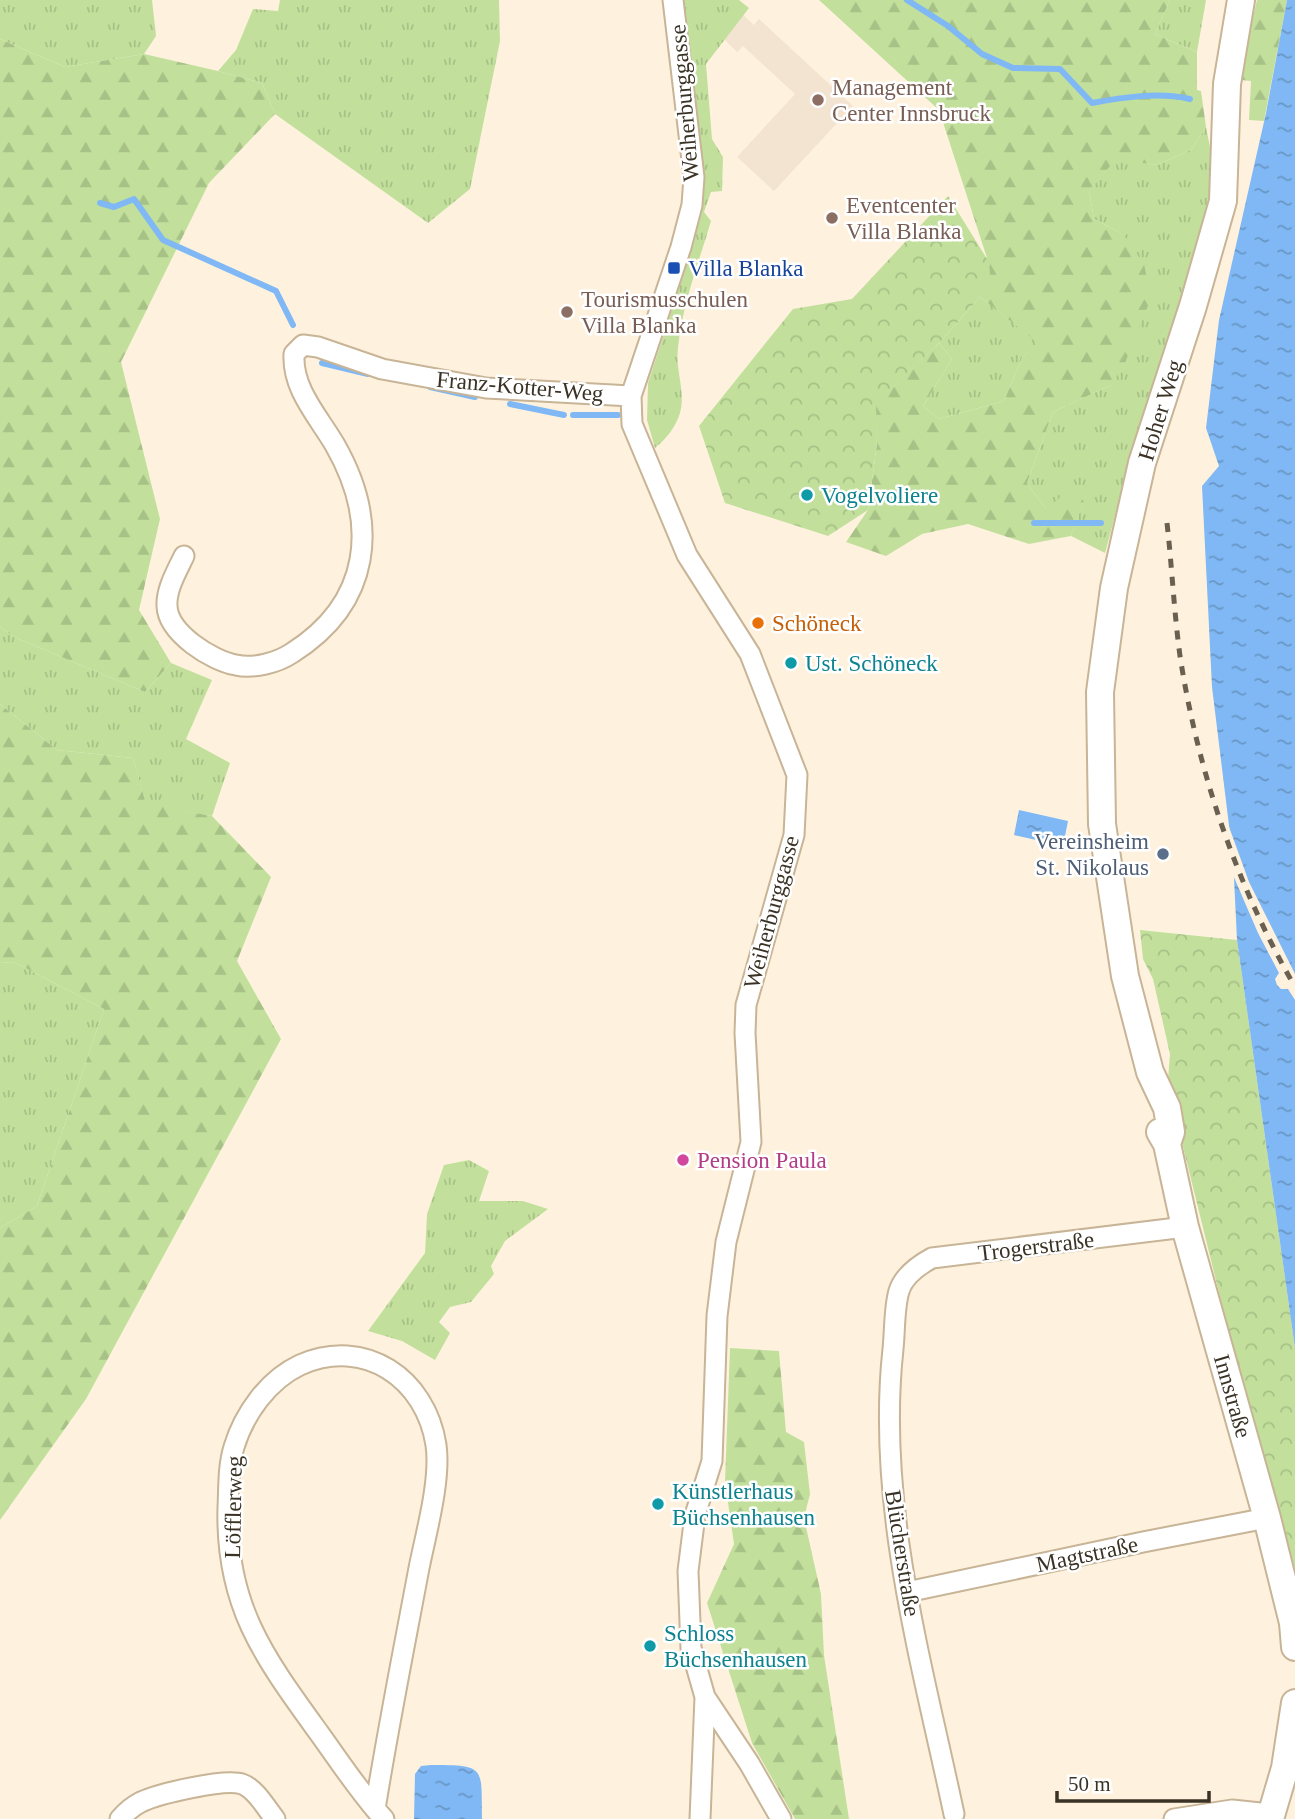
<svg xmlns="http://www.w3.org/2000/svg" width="1295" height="1819" font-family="'Times New Roman',serif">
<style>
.education{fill:#f3e3d1}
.grass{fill:url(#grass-tufts)}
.forest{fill:url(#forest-firs)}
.park{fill:url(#park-crowns)}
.water{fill:url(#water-ripples)}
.pier{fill:#fef2df}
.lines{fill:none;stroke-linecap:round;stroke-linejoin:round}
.stream{stroke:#7fb8f4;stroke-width:6}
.street-casing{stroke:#c8b496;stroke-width:23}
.secondary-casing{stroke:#c8b496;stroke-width:30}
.street{stroke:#fff;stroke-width:19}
.secondary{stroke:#fff;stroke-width:26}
.rail{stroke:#696051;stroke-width:5;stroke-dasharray:9 9;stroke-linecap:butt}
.education-dot{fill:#8d6e63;stroke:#fff;stroke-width:2.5}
.transit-dot{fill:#1a4fb4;stroke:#fff;stroke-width:2.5}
.culture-dot{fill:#0f9aa8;stroke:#fff;stroke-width:2.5}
.food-dot{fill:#e8710a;stroke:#fff;stroke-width:2.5}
.service-dot{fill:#5c6f8a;stroke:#fff;stroke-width:2.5}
.hotel-dot{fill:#d1479c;stroke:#fff;stroke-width:2.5}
.labels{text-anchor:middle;stroke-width:5;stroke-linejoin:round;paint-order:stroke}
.education-label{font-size:23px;fill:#785e54;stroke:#fff;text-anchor:start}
.street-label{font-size:23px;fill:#3a3225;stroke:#fff}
.transit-label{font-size:23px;fill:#164399;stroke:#fff;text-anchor:start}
.culture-label{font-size:23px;fill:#0d838f;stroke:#fff;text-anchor:start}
.food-label{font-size:23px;fill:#c56008;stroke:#fff;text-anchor:start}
.service-label{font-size:23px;fill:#4e5e75;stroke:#fff;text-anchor:end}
.hotel-label{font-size:23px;fill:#b23c85;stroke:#fff;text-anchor:start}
</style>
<defs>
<pattern id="grass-tufts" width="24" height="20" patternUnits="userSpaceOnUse" patternTransform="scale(1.75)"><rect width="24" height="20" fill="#c2e09c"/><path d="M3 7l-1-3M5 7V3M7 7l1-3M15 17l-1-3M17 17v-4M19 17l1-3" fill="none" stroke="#a7c186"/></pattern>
<pattern id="forest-firs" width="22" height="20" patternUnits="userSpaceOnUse" patternTransform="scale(1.75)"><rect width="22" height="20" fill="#c2e09c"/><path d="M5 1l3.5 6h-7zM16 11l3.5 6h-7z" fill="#a7c186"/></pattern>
<pattern id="park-crowns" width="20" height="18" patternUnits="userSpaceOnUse" patternTransform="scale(1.75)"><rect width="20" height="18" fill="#c2e09c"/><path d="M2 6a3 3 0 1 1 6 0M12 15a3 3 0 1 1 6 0" fill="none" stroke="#a7c186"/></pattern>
<pattern id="water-ripples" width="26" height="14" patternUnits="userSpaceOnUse" patternTransform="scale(1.75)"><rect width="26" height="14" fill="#7fb8f4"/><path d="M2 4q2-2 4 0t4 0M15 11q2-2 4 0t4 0" fill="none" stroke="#6996c5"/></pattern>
</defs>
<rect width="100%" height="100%" fill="#fef2df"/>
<path class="education" d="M741 13 754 25 759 19 853 106 774 191 737 157 795 94 743 46 737 52 720 35Z"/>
<path class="grass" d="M0 0H152L156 36 144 54 65 67 0 39Z
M280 0H499L500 41 470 189 428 223 275 114 262 83 218 71 236 50 253 9 278 11Z
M684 0H739L749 8 706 64 712 139 723 157 722 191 711 192 704 212 711 221C699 262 682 305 678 348 675 369 686 392 680 413 675 428 667 438 655 448L647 420 648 383 694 242 703 174Z
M1170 0H1206L1197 52 1155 34Z
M1206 127 1212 157V174L1204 223 1133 450 1105 553 1071 536 1084 500 1046 509 1027 483 1053 412 1111 385 1123 234 1094 219 1089 191 1116 158 1157 165 1192 149Z
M980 297 1038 342 1022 358 1004 401 939 419 923 406 952 359 939 343Z
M0 627 14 637 145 692 171 663 212 680 186 739 230 763 212 816 146 805 133 758 57 750 0 704Z
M14 962 104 1009 37 1206 0 1228V963Z
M469 1160 489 1171 479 1201H523L548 1209 505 1241 491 1266 494 1274 471 1302 450 1307 439 1322 450 1333 435 1360 402 1341 368 1331 425 1253 427 1214 444 1165Z"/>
<path class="forest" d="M819 0H1170L1155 34 1197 52V90L1201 91 1206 127 1192 149 1157 165 1116 159 1089 191 1094 219 1123 234 1144 264 1151 298 1125 363 1111 385 1053 412 1027 483 1046 509 1070 489 1084 501 1071 536 1029 544 968 524 922 534 886 556 846 542 868 510 877 443 875 403 939 343 952 359 923 406 939 419 1004 401 1022 358 1037 342 980 297 987 258 939 110Z
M1257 0H1287L1264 121 1249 120 1251 81 1241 80 1244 53Z
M0 39 65 67 144 54 218 71 262 83 275 114 209 183 121 362 160 519 139 610 171 663 145 692 14 637 0 627Z
M0 704 57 750 133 758 146 804 212 816 271 877 237 961 281 1039 86 1399 0 1520V1228L37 1206 104 1009 14 962 0 963Z
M730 1348 779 1351 786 1432 804 1442 810 1494 804 1518 821 1594 824 1655 849 1819H795L752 1743 707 1603 734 1544 725 1482Z"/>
<path class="park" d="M948 196 989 262 990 274 980 297 939 343 876 403 877 443 868 510 828 536 725 503 699 426 793 309 852 299Z
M1140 930 1237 940 1295 1348V1601L1173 1106 1168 1080 1170 1054 1153 979 1143 959Z"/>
<path class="water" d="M1287 0H1295V1348L1237 940 1233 858 1212 687 1202 486 1219 466 1206 428 1219 320 1266 113Z
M1019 810 1068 821 1063 846 1014 835Z
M431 1765C487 1765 481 1767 482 1819H414L415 1774 421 1766Z"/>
<path class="pier" d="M1224 813 1249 882 1295 974V1000L1288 989H1281L1277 985 1275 979 1279 973 1258 933 1230 868Z"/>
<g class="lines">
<path class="stream" d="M907 0 948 26 982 54 1013 68 1060 69 1092 103C1125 97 1157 92 1190 99
M100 203 114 207 134 199 163 240 276 291 293 325
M322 363 368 374
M430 387 475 397
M510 404 564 415
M573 415H618
M1034 523H1101"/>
<defs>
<path id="street" d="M673 0 694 177 692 205 681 247 631 396 632 424 687 555 750 654 797 775 794 835 746 1005 745 1033 751 1142 726 1242 717 1316 712 1461 695 1515 688 1571 691 1648 705 1697 749 1763 781 1819
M184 556C177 571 166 589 167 606 168 633 212 661 236 665 253 669 277 663 292 653 371 603 380 524 335 445 318 416 292 389 294 354L303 345 318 347 382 369 486 388 631 396
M907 1592 1143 1542 1267 1518
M375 1809C388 1728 404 1648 419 1568 426 1533 441 1480 436 1445 426 1379 365 1336 300 1365 268 1380 244 1414 234 1447 228 1466 229 1487 228 1507 225 1605 264 1657 319 1733 340 1762 360 1793 384 1819
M954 1814C922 1663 876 1505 893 1349 895 1330 894 1308 899 1291 904 1275 919 1265 932 1258L1185 1227
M120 1819C126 1812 133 1806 141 1802 158 1794 225 1778 242 1784 256 1789 266 1808 275 1819
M700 1819 705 1697
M1174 1819 1232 1810 1270 1814"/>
<path id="secondary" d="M1160 1132 1167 1144 1185 1227 1267 1518 1293 1623 1295 1647
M1167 1144 1171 1132 1167 1108 1150 1072 1125 976 1102 824 1100 692 1114 588 1142 463 1193 306 1223 201 1227 84 1241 0
M1270 1819 1285 1768 1295 1703"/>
</defs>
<use href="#street" class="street-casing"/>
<use href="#secondary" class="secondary-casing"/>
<use href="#street" class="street"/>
<use href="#secondary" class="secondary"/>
<path class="rail" d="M1167 523C1172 567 1174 612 1180 656 1198 772 1236 884 1295 987"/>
</g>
<g class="education-dot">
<circle cx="818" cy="100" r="7"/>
<circle cx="832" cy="218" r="7"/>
<circle cx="567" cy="312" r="7"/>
</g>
<rect class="transit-dot" x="667" y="261" width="14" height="14" rx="3.5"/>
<g class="culture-dot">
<circle cx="807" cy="495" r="7"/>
<circle cx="791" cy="663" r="7"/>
<circle cx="658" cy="1504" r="7"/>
<circle cx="650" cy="1646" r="7"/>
</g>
<circle class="food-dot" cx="758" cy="623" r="7"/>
<circle class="service-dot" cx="1163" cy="854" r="7"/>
<circle class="hotel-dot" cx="683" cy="1160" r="7"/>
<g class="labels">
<g class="education-label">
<text x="832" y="95">Management<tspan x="832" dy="26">Center Innsbruck</tspan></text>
<text x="846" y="213">Eventcenter<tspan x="846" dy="26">Villa Blanka</tspan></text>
<text x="581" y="307">Tourismusschulen<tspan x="581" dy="26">Villa Blanka</tspan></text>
</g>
<g class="street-label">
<text transform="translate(684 103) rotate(-95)" y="8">Weiherburggasse</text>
<text transform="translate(520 386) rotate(5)" y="8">Franz-Kotter-Weg</text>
<text transform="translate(1160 410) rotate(-73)" y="8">Hoher Weg</text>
<text transform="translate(771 912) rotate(-75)" y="8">Weiherburggasse</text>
<text transform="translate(1036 1246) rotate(-7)" y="8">Trogerstraße</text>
<text transform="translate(1233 1396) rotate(74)" y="8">Innstraße</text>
<text transform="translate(233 1507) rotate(-89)" y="8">Löfflerweg</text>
<text transform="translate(903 1553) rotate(81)" y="8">Blücherstraße</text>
<text transform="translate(1087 1554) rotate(-12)" y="8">Magtstraße</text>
</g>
<g class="transit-label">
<text x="688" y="276">Villa Blanka</text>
</g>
<g class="culture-label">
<text x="821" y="503">Vogelvoliere</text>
<text x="805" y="671">Ust. Schöneck</text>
<text x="672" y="1499">Künstlerhaus<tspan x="672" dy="26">Büchsenhausen</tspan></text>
<text x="664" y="1641">Schloss<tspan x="664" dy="26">Büchsenhausen</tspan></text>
</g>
<g class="food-label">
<text x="772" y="631">Schöneck</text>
</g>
<g class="service-label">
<text x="1149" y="849">Vereinsheim<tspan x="1149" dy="26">St. Nikolaus</tspan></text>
</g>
<g class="hotel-label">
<text x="697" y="1168">Pension Paula</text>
</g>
</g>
<path d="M1057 1791v10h152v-10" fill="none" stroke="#3a3225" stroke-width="3.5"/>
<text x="1068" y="1791" font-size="21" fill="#3a3225" stroke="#ffffff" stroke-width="5" paint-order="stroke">50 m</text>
</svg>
